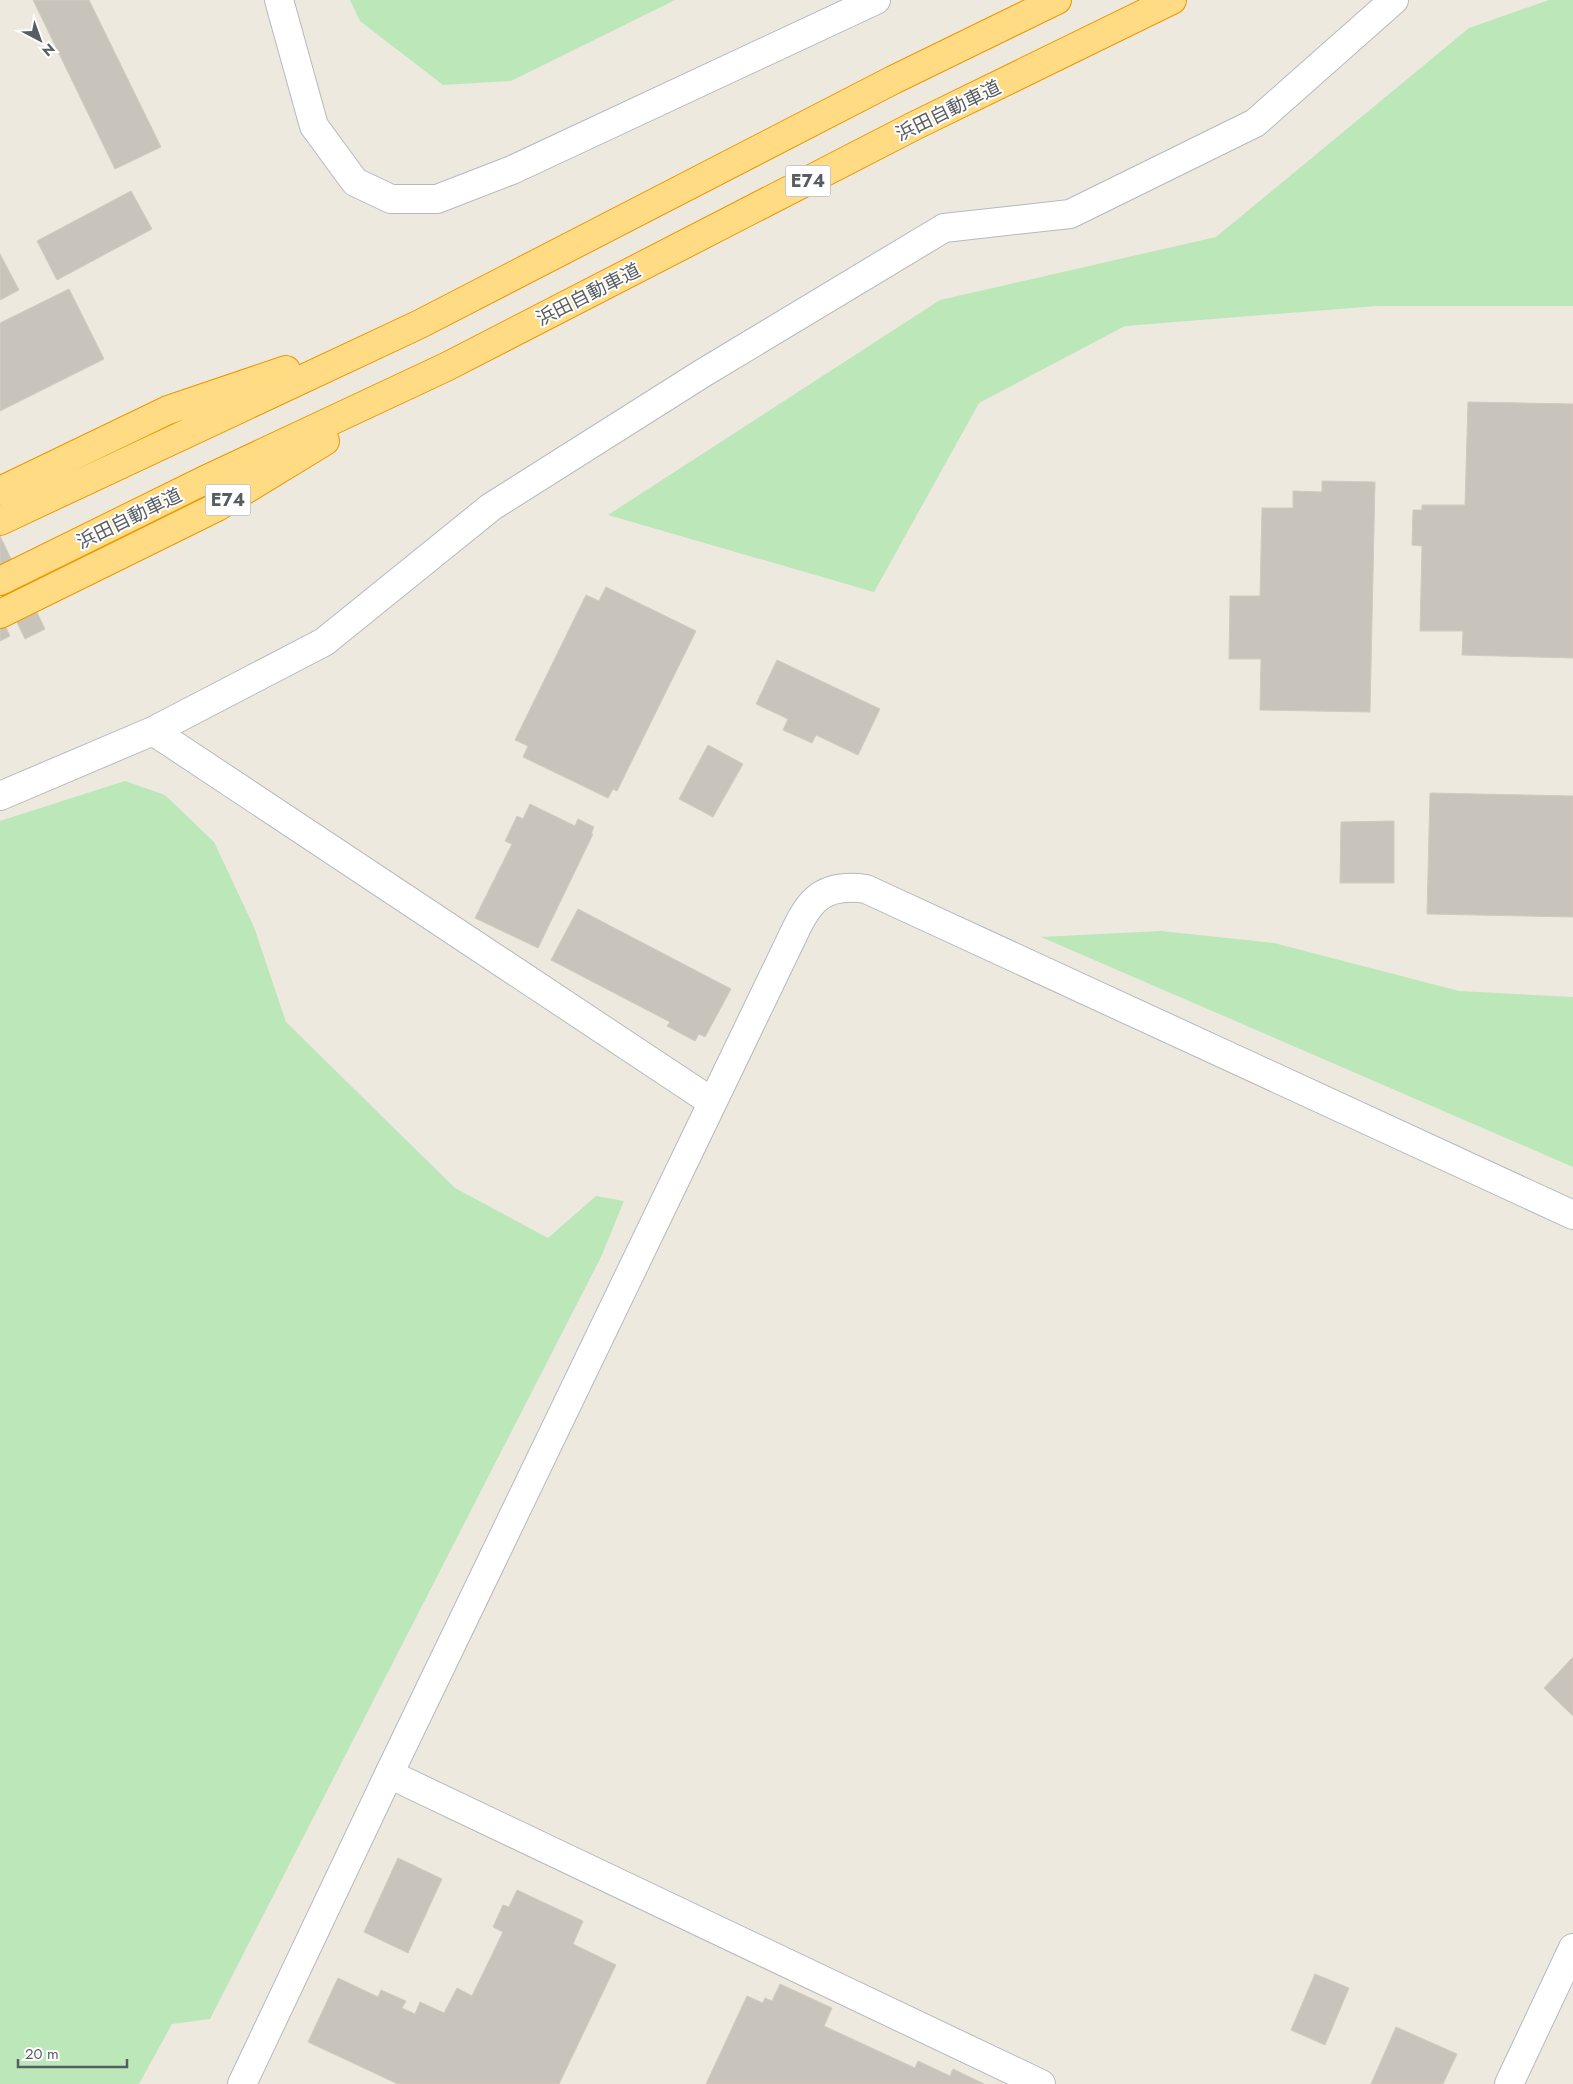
<svg xmlns="http://www.w3.org/2000/svg" width="1573" height="2084" font-family="Jost,'Noto Sans JP',sans-serif">
<style>
.green{fill:#bbe7b9}
.building{fill:#c8c4bc;stroke:#d2cabd}
.lines{fill:none;stroke-linecap:round;stroke-linejoin:round}
.minor-casing{stroke:#b5b9be;stroke-width:30}
.highway-casing{stroke:#ec9800;stroke-width:30}
.minor{stroke:#fff;stroke-width:28}
.highway{stroke:#ffdb84;stroke-width:28}
.labels{text-anchor:middle;stroke-width:4;stroke-linejoin:round;paint-order:stroke}
.shield{fill:#fff;stroke:#8a8e91;stroke-width:1}
.shield-label{font-size:18px;font-weight:bold;fill:#585d62}
.street-label{font-size:19px;fill:#585d62;stroke:#fff}
</style>
<rect width="100%" height="100%" fill="#ede9df"/>
<path class="green" d="M350 0H675L511 81 443 85 360 21Z
M1549 0H1573V306H1377L1125 326 979 403 874 592 608 515 940 300 1216 237 1469 28Z
M125 781 165 795 214 842 254 927 286 1022 455 1188 548 1238 596 1196 624 1201 601 1257 210 2019 172 2024 139 2084H0V821Z
M1161 931 1274 943 1459 991 1573 997V1167L1041 937Z"/>
<path class="building" d="M33 0H89L161 147 115 169Z
M131 191 152 229 57 280 37 241Z
M0 254 19 290 0 300Z
M69 289 104 359 0 411V323Z
M1468 402 1573 404V658L1462 655 1463 631H1420L1422 546 1412 545 1413 510H1422V505H1465Z
M1322 481 1375 482 1370 712 1260 710 1261 659H1229L1230 596H1260L1262 508H1293V491L1322 492Z
M0 536 45 629 25 639 0 587Z
M606 587 696 631 617 791 613 789 608 798 523 757 528 746 515 740 586 595 599 601Z
M0 615 10 636 0 641Z
M777 660 880 709 858 755 816 735 812 743 783 730 788 719 756 704Z
M708 745 743 764 713 817 679 799Z
M1430 793 1573 796V917L1427 914Z
M530 804 575 826 578 819 594 827 591 834H593L538 948 475 918 512 844 505 841 517 816 523 819Z
M1394 821V883H1340L1341 822Z
M578 909 731 989 705 1037 699 1034 695 1041 667 1026 670 1022 551 960Z
M1573 1657V1716L1544 1688Z
M398 1858 442 1879 408 1953 364 1932Z
M517 1890 583 1921 573 1944 616 1965 559 2084H398L308 2042 338 1978 378 1997 381 1990 406 2001 402 2008 415 2014 420 2002 444 2013 457 1988 472 1996 503 1932 493 1927 503 1905 509 1907Z
M1315 1974 1349 1988 1325 2045 1291 2030Z
M780 1984 832 2008 824 2026 915 2068 918 2061 950 2076 953 2069 984 2084H706L747 1996 763 2003 765 1998 772 2001Z
M1396 2027 1457 2054 1443 2084H1371Z"/>
<g class="lines">
<defs>
<path id="minor" d="M279 0 314 126 355 182 391 199H437L512 170 876 0
M153 731 712 1102
M0 796 153 731 324 642 491 507 703 373 944 228 1070 214 1255 123 1394 0
M389 1774 1041 2084
M242 2084 389 1774 785 952C805 911 813 881 866 889L1573 1215
M1509 2084 1573 1948"/>
<path id="highway" d="M0 491 168 410 286 370
M0 521 420 324 893 80 1057 0
M0 581 205 480 446 367 914 126 1172 0
M0 614 217 507 325 441"/>
</defs>
<use href="#minor" class="minor-casing"/>
<use href="#highway" class="highway-casing"/>
<use href="#minor" class="minor"/>
<use href="#highway" class="highway"/>
</g>
<g class="labels">
<g class="shield">
<rect x="785.5" y="165.5" width="45" height="31" rx="4"/>
<rect x="205.5" y="484.5" width="45" height="31" rx="4"/>
</g>
<g class="shield-label">
<text x="808" y="187">E74</text>
<text x="228" y="506">E74</text>
</g>
<g class="street-label">
<text transform="translate(948 110) rotate(-26)" y="7">浜田自動車道</text>
<text transform="translate(588 294) rotate(-27)" y="7">浜田自動車道</text>
<text transform="translate(129 518) rotate(-26)" y="7">浜田自動車道</text>
</g>
</g>
<g transform="translate(40 40) rotate(139)" stroke="#ffffff" stroke-width="4" paint-order="stroke">
<path d="M0-4L9 19L0 12L-9 19Z" fill="#585d62"/>
<text y="-8" font-size="14" font-weight="bold" text-anchor="middle" fill="#585d62">N</text>
</g>
<path d="M18 2059v8h109v-8" fill="none" stroke="#585d62" stroke-width="2.5"/>
<text x="25" y="2059" font-size="15" fill="#585d62" stroke="#ffffff" stroke-width="4" paint-order="stroke">20 m</text>
</svg>
